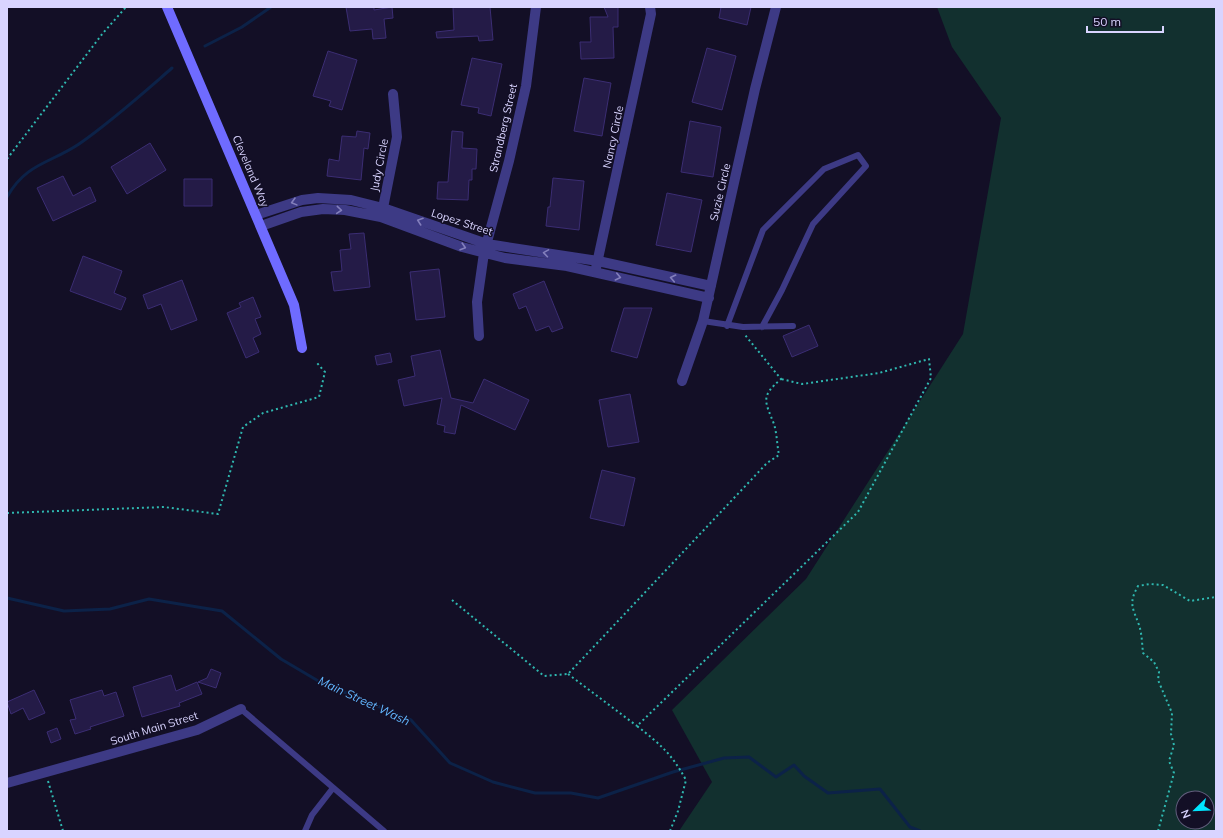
<svg xmlns="http://www.w3.org/2000/svg" width="1223" height="838" font-family="Mulish,sans-serif">
<style>
.green{fill:#12302f;fill-rule:evenodd}
.lines{fill:none;stroke-linecap:round;stroke-linejoin:round}
.stream{stroke:#0c2248;stroke-width:3}
.building{fill:#241b47;stroke:#3b2d73}
.path{stroke:#2fb8b0;stroke-width:2;stroke-dasharray:2 3;stroke-linecap:butt}
.lane{stroke:#3d3a85;stroke-width:6}
.street{stroke:#3d3a85;stroke-width:10}
.secondary{stroke:#6f6bff;stroke-width:10}
.oneway{stroke:#837fbc}
.labels{text-anchor:middle;stroke-width:3;stroke-linejoin:round;paint-order:stroke}
.street-label{font-size:11px;fill:#d9d4ff;stroke:#130f26}
.water-label{font-size:12px;font-style:italic;fill:#62b6ff;stroke:#130f26}
</style>
<rect width="100%" height="100%" fill="#130f26"/>
<path class="green" d="M937 7H1216V831H679L712 782 672 710 806 579 963 334 1001 118 952 47ZM1183 798H1207V822H1183Z"/>
<g class="lines">
<path class="stream" d="M205 46 242 27 271 7
M7 197C26 163 51 163 79 144 112 121 142 94 172 68
M7 598 64 611 110 609 149 599 222 611 281 659 320 682 411 720 450 763 493 782 535 793H571L598 798 673 772 724 758 749 757 776 777 794 765 804 776 828 793 880 789 910 827 920 831"/>
</g>
<path class="building" d="M346 7H374V10L392 7 393 18 384 19 386 38 373 39 372 29 350 31Z
M453 7H490L493 40 479 41 478 36 437 38 436 32 454 30Z
M604 7H618V27H613L614 58 581 59 580 42H591L590 17H608Z
M721 7H751L747 25 719 18Z
M707 48 736 56 722 110 692 102Z
M328 51 357 60 342 110 329 106 331 101 313 96Z
M472 58 502 64 491 116 478 113 479 108 461 105Z
M584 78 611 83 602 136 574 131Z
M690 121 721 127 713 177 681 172Z
M357 131 370 133 368 149 364 148 361 180 327 176 329 159 339 161 342 136 356 137Z
M452 131 463 132 462 148 477 149 476 169H472V180H469L468 200 437 199 438 182H448Z
M150 143 166 170 127 194 111 167Z
M63 176 73 196 90 187 96 201 53 221 37 188Z
M553 178 584 181 579 230 546 226 548 207H550Z
M184 179H212V206H184Z
M667 193 702 200 691 252 656 245Z
M364 233 370 287 334 291 331 272 342 271 340 250 351 249 349 234Z
M83 256 122 271 114 293 126 298 121 310 70 291Z
M439 269 445 317 416 320 410 272Z
M182 280 197 320 171 330 161 304 148 309 143 295Z
M544 281 563 328 552 332 549 326 536 331 526 306 519 309 513 294Z
M253 297 261 317 255 319 261 334 253 338 259 352 246 358 227 313 241 307 239 303Z
M624 308H652L637 358 611 351Z
M809 325 818 346 792 357 783 336Z
M440 350 451 398 473 403 484 379 529 400 515 430 461 405 455 434 444 432 445 426 437 424 442 398 404 406 398 380 415 376 411 356Z
M390 353 392 362 377 365 375 356Z
M630 394 639 442 608 447 599 400Z
M602 470 635 478 624 526 590 518Z
M211 669 221 673 216 688 198 682 207 678Z
M171 675 176 691 197 682 202 694 179 703 180 706 142 717 133 687Z
M34 690 45 713 29 720 23 708 11 714 7 702Z
M102 690 104 696 116 692 124 716 90 727 91 729 75 734 70 720 76 719 70 700Z
M57 728 61 739 51 743 47 732Z"/>
<g class="lines">
<path class="path" d="M7 159 103 33 126 7
M7 513 164 507 218 514 243 427 263 413 319 397 325 372 317 363
M452 600 544 676 568 674 767 463 779 455C777 445 777 434 774 424 765 401 760 397 781 379L745 335
M568 674 637 726
M48 781 63 831
M670 831 678 811 686 780C671 753 661 745 637 726L858 512 931 378 929 359 879 373 802 384 781 379
M1158 831 1174 773 1169 761 1174 745 1171 734 1172 713 1158 680 1159 672 1154 662 1143 653C1142 644 1142 634 1139 625 1133 608 1128 604 1138 586L1150 584 1163 585 1190 601 1216 597"/>
<path class="lane" d="M703 321 743 327 793 326
M727 326 763 230 824 169 858 155 866 166 813 224 782 290 762 327
M241 709 384 831
M305 831 312 815 333 788"/>
<path class="street" d="M382 213 397 137 393 94
M256 215 302 200 318 198 351 200 383 208 487 244 598 261 711 286
M261 226 301 212 323 209 345 210 381 217 462 247 505 258 567 266 709 298
M596 268 651 14 650 7
M479 336 477 302 484 253 509 161 526 86 536 7
M682 381 703 321 755 89 776 7
M7 783 197 730 241 709"/>
<path class="secondary" d="M167 7 294 305 302 348"/>
</g>
<defs><path id="oneway-chevron" d="M-2-3.5L2.5 0L-2 3.5" fill="none" stroke-width="1.6" stroke-linecap="round" stroke-linejoin="round"/></defs>
<g class="oneway">
<use href="#oneway-chevron" transform="translate(294 202) rotate(165)"/>
<use href="#oneway-chevron" transform="translate(339 210) rotate(5)"/>
<use href="#oneway-chevron" transform="translate(420 221) rotate(-161)"/>
<use href="#oneway-chevron" transform="translate(463 247) rotate(17)"/>
<use href="#oneway-chevron" transform="translate(546 253) rotate(-171)"/>
<use href="#oneway-chevron" transform="translate(618 277) rotate(13)"/>
<use href="#oneway-chevron" transform="translate(673 278) rotate(-168)"/>
</g>
<g class="labels">
<g class="street-label">
<text transform="translate(503 128) rotate(-77)" y="4">Strandberg Street</text>
<text transform="translate(613 137) rotate(-78)" y="4">Nancy Circle</text>
<text transform="translate(379 165) rotate(-79)" y="4">Judy Circle</text>
<text transform="translate(251 171) rotate(67)" y="4">Cleveland Way</text>
<text transform="translate(720 192) rotate(-77)" y="4">Suzie Circle</text>
<text transform="translate(462 222) rotate(18)" y="4">Lopez Street</text>
<text transform="translate(154 728) rotate(-17)" y="4">South Main Street</text>
</g>
<g class="water-label">
<text transform="translate(364 701) rotate(25)" y="4">Main Street Wash</text>
</g>
</g>
<rect width="1223" height="838" fill="none" stroke="#d9d4ff" stroke-width="16"/>
<g transform="translate(1195 810) rotate(247)"><circle r="19" fill="#130f26" stroke="#625e7d"/>
<path d="M0-3L7 15L0 10L-7 15Z" fill="#00e5ff"/>
<text y="-6" font-size="11" font-weight="bold" text-anchor="middle" fill="#d9d4ff">N</text>
</g>
<path d="M1087 26v6h76v-6" fill="none" stroke="#d9d4ff" stroke-width="2"/>
<text x="1093" y="26" font-size="12" fill="#d9d4ff" stroke="#130f26" stroke-width="3" paint-order="stroke">50 m</text>
</svg>
